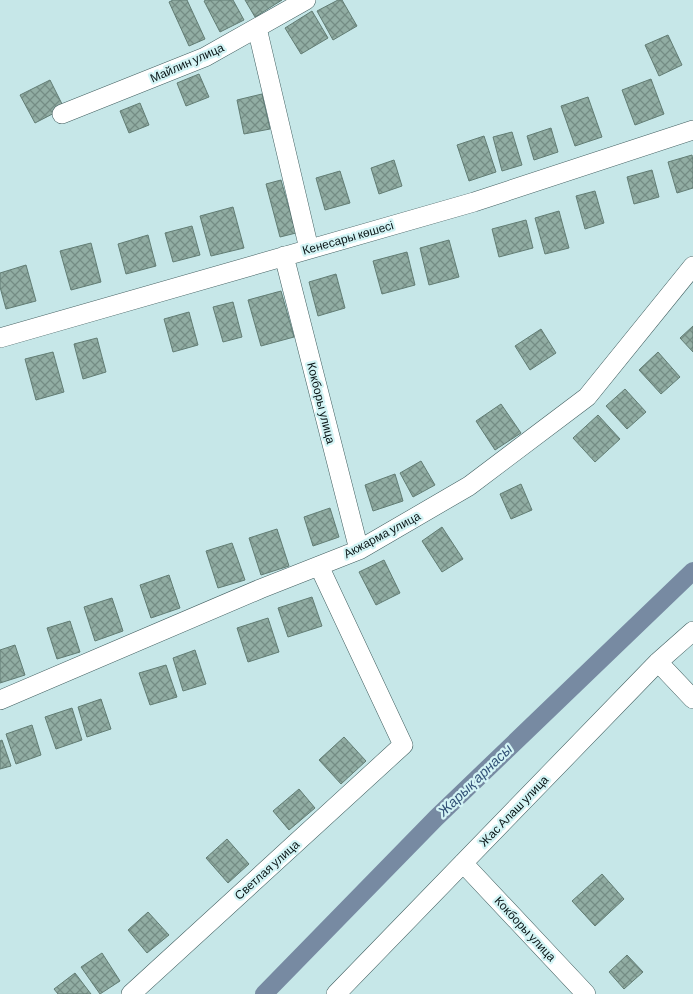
<svg xmlns="http://www.w3.org/2000/svg" width="693" height="994" font-family="Barlow,sans-serif">
<style>
.lines{fill:none;stroke-linecap:round;stroke-linejoin:round}
.canal{stroke:#778aa2;stroke-width:18}
.building{fill:url(#building-cross-hatch);stroke:#627d74}
.minor-casing{stroke:#415e5f;stroke-width:20}
.minor{stroke:#fff;stroke-width:19}
.labels{text-anchor:middle;stroke-width:4.5;stroke-linejoin:round;paint-order:stroke}
.street-label{font-size:12px;fill:#081415;stroke:#d3f4f5}
.water-label{font-size:14px;font-style:italic;fill:#325176;stroke:#d3f4f5}
</style>
<defs>
<pattern id="building-cross-hatch" width="8" height="8" patternUnits="userSpaceOnUse" patternTransform="scale(1.25)"><rect width="8" height="8" fill="#91ada3"/><path d="M0 0l8 8M0 8l8-8" fill="none" stroke="#748c84"/></pattern>
</defs>
<rect width="100%" height="100%" fill="#c6e7e8"/>
<g class="lines">
<path class="canal" d="M264 994 436 818 693 571"/>
</g>
<path class="building" d="M173 0H187L205 39 189 46 169 2Z
M206 0H233L244 20 220 32 204 1Z
M245 0H282L255 17Z
M338 0H342L357 26 333 40 317 11Z
M312 11 328 38 301 54 285 28Z
M668 35 682 65 659 76 645 45Z
M199 74 209 97 186 106 177 83Z
M651 79 664 114 635 125 622 90Z
M50 80 64 108 35 123 20 95Z
M262 94 270 129 244 134 237 100Z
M588 97 602 137 575 146 561 106Z
M140 103 149 125 129 133 120 111Z
M551 128 558 152 534 160 527 136Z
M512 132 522 165 502 171 493 137Z
M484 136 496 172 469 181 457 145Z
M692 155 693 161V188L677 193 668 162Z
M394 160 402 186 379 194 371 168Z
M652 170 659 197 634 204 627 177Z
M340 171 350 203 325 210 316 178Z
M281 180 296 233 280 237 266 184Z
M595 191 604 223 585 229 576 196Z
M233 207 244 248 211 256 200 216Z
M559 211 569 248 545 254 535 218Z
M526 220 533 248 499 257 492 229Z
M192 226 200 255 173 262 165 233Z
M148 235 156 266 126 274 118 244Z
M449 240 459 277 429 285 420 248Z
M91 243 101 282 71 290 60 251Z
M407 252 415 285 382 294 373 261Z
M26 265 36 301 6 309 0 287V273Z
M336 274 345 308 318 316 309 282Z
M281 291 294 337 261 346 248 300Z
M233 302 242 337 223 342 213 307Z
M189 312 198 345 173 352 164 319Z
M693 326V352L680 338Z
M541 329 556 353 530 370 515 346Z
M97 338 106 372 83 379 74 344Z
M53 352 64 392 36 400 25 359Z
M658 352 680 377 661 394 639 370Z
M625 389 646 412 627 429 606 406Z
M501 404 521 433 495 450 476 421Z
M598 415 620 439 595 462 573 438Z
M421 461 435 485 413 497 400 473Z
M395 474 403 501 373 511 365 485Z
M521 484 532 510 511 519 500 494Z
M330 508 339 537 313 546 304 517Z
M442 527 463 559 442 572 422 541Z
M277 529 289 566 261 575 249 538Z
M232 543 245 580 218 588 206 551Z
M384 560 400 593 376 605 359 572Z
M169 575 180 608 151 618 140 585Z
M312 597 322 626 288 637 278 608Z
M112 598 123 631 95 641 84 607Z
M268 618 279 652 248 662 237 628Z
M70 621 80 652 57 659 47 628Z
M15 645 25 675 0 683V650Z
M195 650 206 684 183 691 173 658Z
M166 665 177 697 150 705 139 673Z
M101 699 111 729 87 737 78 707Z
M72 708 82 740 56 749 45 717Z
M32 725 41 755 16 764 6 734Z
M344 737 366 761 341 784 319 760Z
M2 740 11 766 0 769V741Z
M299 789 315 808 289 830 273 811Z
M227 839 249 864 228 883 206 858Z
M602 874 624 899 595 926 572 901Z
M148 912 169 935 147 953 128 930Z
M102 953 120 981 100 994 81 967Z
M627 955 643 972 624 989 609 972Z
M75 973 91 994H58L54 989Z"/>
<g class="lines">
<defs>
<path id="minor" d="M257 28 309 249
M62 114 205 57 306 0
M284 256 359 550
M0 338 474 202 693 130
M658 662 693 699
M0 700 260 589 359 550 469 486 587 397 693 266
M463 863 586 994
M131 994 403 745 319 566
M336 994 658 662 693 631"/>
</defs>
<use href="#minor" class="minor-casing"/>
<use href="#minor" class="minor"/>
</g>
<g class="labels">
<g class="street-label">
<text transform="translate(187 63) rotate(-24)" y="4">Майлин улица</text>
<text transform="translate(348 238) rotate(-16)" y="4">Кенесары көшесі</text>
<text transform="translate(321 403) rotate(76)" y="4">Кокборы улица</text>
<text transform="translate(382 535) rotate(-28)" y="4">Акжарма улица</text>
<text transform="translate(514 811) rotate(-46)" y="4">Жас Алаш улица</text>
<text transform="translate(267 870) rotate(-42)" y="4">Светлая улица</text>
<text transform="translate(525 929) rotate(47)" y="4">Кокборы улица</text>
</g>
<g class="water-label">
<text transform="translate(475 780) rotate(-44)" y="5">Жарық арнасы</text>
</g>
</g>
</svg>
